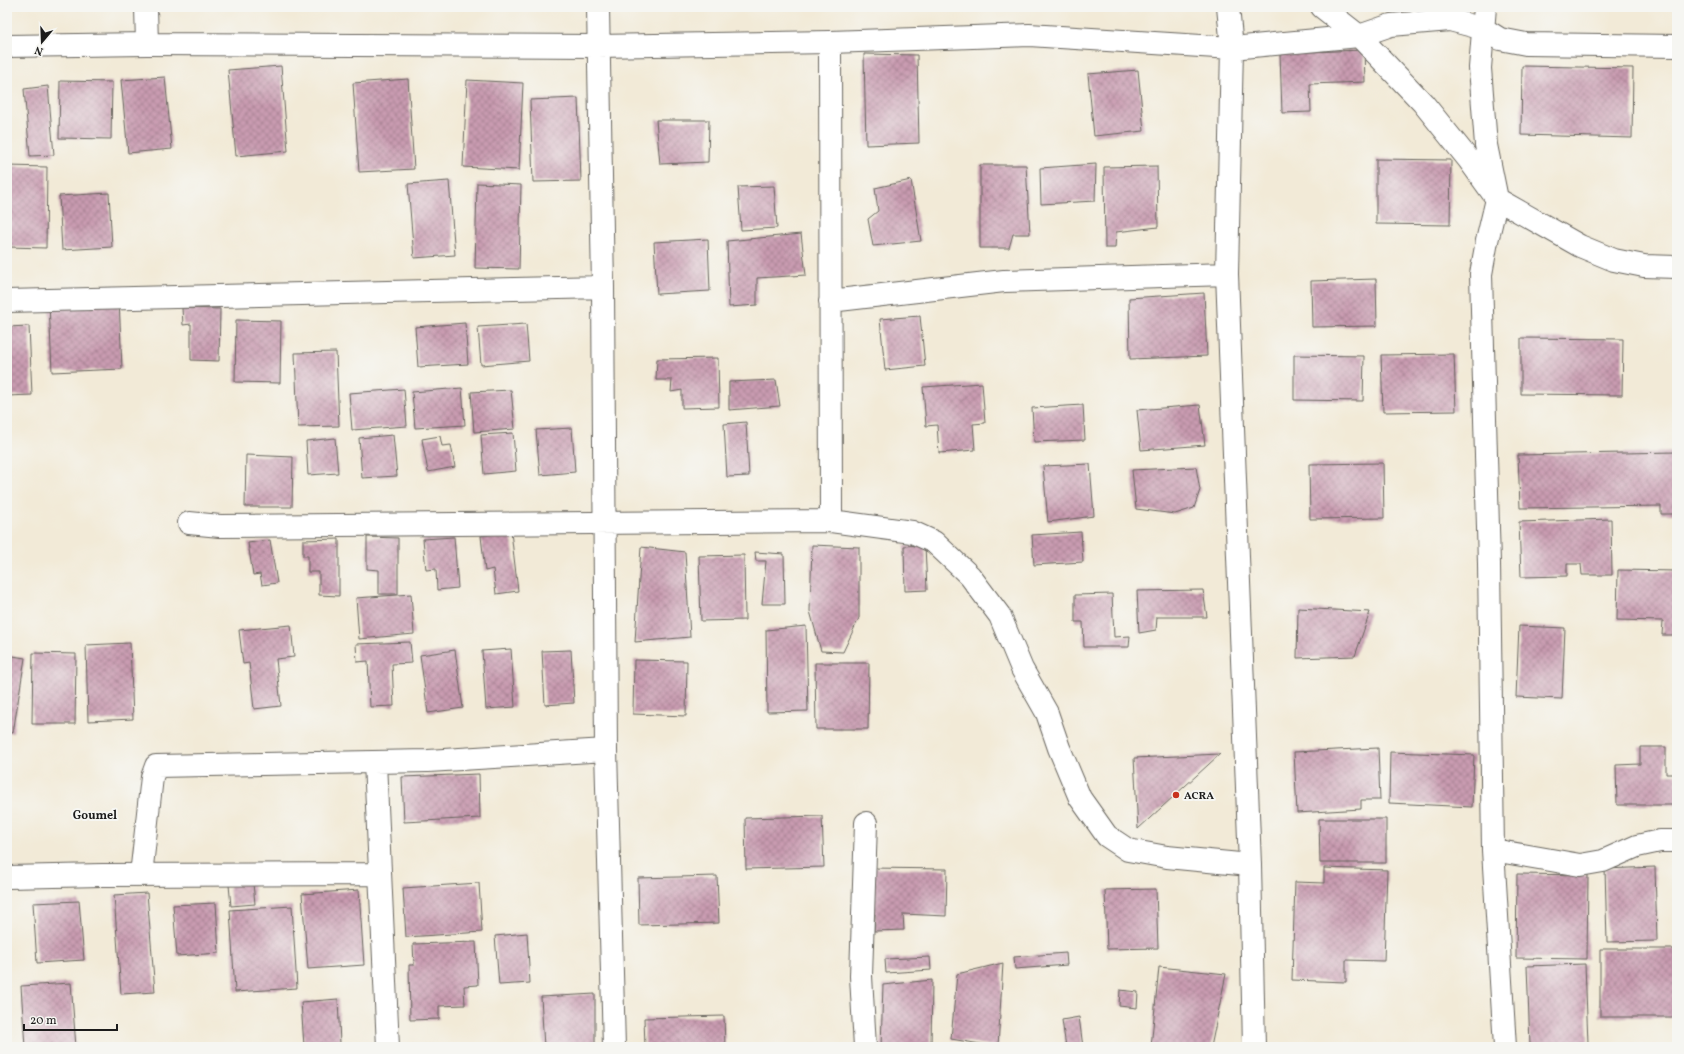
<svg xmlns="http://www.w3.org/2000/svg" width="1684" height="1054" font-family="Vollkorn,serif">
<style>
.building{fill:url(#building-cross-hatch)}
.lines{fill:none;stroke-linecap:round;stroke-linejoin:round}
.minor-casing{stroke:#67645d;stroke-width:24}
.minor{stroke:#fff;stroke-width:22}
.poi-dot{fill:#c8321e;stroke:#f6f6f2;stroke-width:1.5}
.labels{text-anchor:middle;stroke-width:4;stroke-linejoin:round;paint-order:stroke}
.poi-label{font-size:11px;font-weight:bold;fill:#1c1c1c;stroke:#f6f6f2;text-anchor:start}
.neighbourhood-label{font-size:12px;font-weight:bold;fill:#1c1c1c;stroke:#f6f6f2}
</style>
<defs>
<pattern id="building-cross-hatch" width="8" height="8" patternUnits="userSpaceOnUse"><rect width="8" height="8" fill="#c99bb1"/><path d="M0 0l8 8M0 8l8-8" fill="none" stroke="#a27e8f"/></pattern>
</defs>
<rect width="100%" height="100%" fill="#f6f6f2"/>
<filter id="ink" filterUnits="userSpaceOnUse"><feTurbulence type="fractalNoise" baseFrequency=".025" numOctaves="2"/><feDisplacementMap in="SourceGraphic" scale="8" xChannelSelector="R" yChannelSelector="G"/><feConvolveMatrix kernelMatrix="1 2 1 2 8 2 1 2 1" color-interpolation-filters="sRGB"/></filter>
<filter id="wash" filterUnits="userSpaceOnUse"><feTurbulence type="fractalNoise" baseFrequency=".012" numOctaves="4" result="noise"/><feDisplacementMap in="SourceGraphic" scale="16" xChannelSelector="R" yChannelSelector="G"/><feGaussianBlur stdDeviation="0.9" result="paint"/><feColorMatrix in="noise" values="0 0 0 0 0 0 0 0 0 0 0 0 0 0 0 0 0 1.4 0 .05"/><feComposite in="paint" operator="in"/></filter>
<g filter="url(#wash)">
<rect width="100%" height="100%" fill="#f2ead7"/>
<g id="blocks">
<path class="building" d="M1364 50 1365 82 1310 84 1311 112 1282 113 1280 53Z
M864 54 917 55 919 143 866 145Z
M281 66 288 151 236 156 228 70Z
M1522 66 1633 68 1632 138 1521 135Z
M1138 70 1144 131 1094 136 1088 74Z
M165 77 172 149 128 153 121 80Z
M408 79 414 169 359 172 353 83Z
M467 80 523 83 519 170 463 167Z
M60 81 112 82 111 139 59 138Z
M48 86 54 155 30 156 24 89Z
M578 98 581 181 533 182 530 100Z
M656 120H709L708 162 660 164Z
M1376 159 1451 160 1450 225 1376 224Z
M1096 164 1095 201 1041 204 1040 168Z
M980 165H1026L1030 234H1013L1009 248H980Z
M8 166 47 167 46 248 7 247Z
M1157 166 1158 227 1116 232 1115 248H1105L1104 167Z
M911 180 921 241 873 246 868 219 878 211 875 188Z
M449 181 455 255 414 258 408 184Z
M477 183 521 185 519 269 475 268Z
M774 186 777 228 741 230 738 187Z
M109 193 112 247 62 250 59 196Z
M801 234 806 275 757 278V305L729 307 727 241Z
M708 239 710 291 657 294 654 242Z
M1376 279 1377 326 1312 327 1311 281Z
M1204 293 1207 356 1130 359 1129 298Z
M119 300 122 369 52 372 49 303Z
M182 308 220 309 219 361 191 360V324L183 325Z
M920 316 925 366 885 370 880 319Z
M236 320 281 321 280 383 235 382Z
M465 323 468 364 418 367 415 327Z
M526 324 529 361 481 365 478 327Z
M29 326 32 395 7 396V327Z
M1521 338 1623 339 1622 395 1521 394Z
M336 352 339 426 298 427 295 353Z
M1454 354 1456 411 1383 412 1381 355Z
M1294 355 1364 356 1363 401 1294 400Z
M718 358 719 407 682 408V390L671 392 672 380H656L657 359Z
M776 380 780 406 729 410V382Z
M982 383 985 423 973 424 975 450 939 453 937 425 926 426 923 387Z
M462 388 465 425 415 428 412 392Z
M404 389 407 426 352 430 349 393Z
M511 390 515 429 474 432 471 392Z
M1083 405 1085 440 1034 442 1032 408Z
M1200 405 1205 445 1141 450 1137 410Z
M746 422 749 476 727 477 724 424Z
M572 428 575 472 540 475 536 430Z
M513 433 516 471 484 474 481 435Z
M393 435 397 476 362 478 359 438Z
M440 436 442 446 451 445 455 467 428 472 422 439Z
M335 438 338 473 308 475 306 441Z
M1677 452V514H1661V506L1520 508 1518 455Z
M246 455 293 457 292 507H245Z
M1383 463 1384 518 1310 519 1309 464Z
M1090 464 1094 516 1048 522 1043 466Z
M1196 467 1200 490 1194 508 1175 514 1136 509 1132 470Z
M1611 519 1612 575H1582L1581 564H1567V576L1521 577 1519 522Z
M511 532 518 591 496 594 493 569 485 571 481 536Z
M1081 532 1083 562 1034 565 1032 535Z
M367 537 398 538V594H379V570L367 569Z
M454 537 458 588 437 590 436 569 426 570 423 539Z
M339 539V596L319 595V572H308V556H303V540Z
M270 540 277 583 262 585 260 574 253 575 248 543Z
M812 545 859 547V618L843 652 821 651 810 611Z
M925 545 927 590 905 591 904 546Z
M641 547 685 552 690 637 635 642Z
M755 552 784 554 785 604H762L766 561H756Z
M744 555 745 620 701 621 699 556Z
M1618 570 1677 571V635H1662L1663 621 1617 620Z
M1203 590 1207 617H1157L1156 630 1139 633 1137 591Z
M411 594 414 634 359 639 356 598Z
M1112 594 1114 637 1130 636 1129 647H1084L1083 622H1075V595Z
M1298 608 1370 612 1355 656 1297 658Z
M291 625 294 657 276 659 281 706 254 709 249 663 243 664 239 630Z
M806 626 808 711 767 712 766 630Z
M1519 626 1565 628 1562 699 1516 697Z
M410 642 412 663 392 664 394 706 370 707 368 661 357 662 356 644Z
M130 643 133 719 88 721 86 645Z
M511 649 515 707 486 709 482 651Z
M455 650 463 708 428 713 420 655Z
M571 650 574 703 545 705 542 651Z
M33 653 76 654 75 724H32Z
M7 655 25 658 13 733 7 732Z
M634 660 687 661 686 716 633 714Z
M815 663H869L868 729H816Z
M1640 747H1666V774H1677V805H1617L1616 765 1640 764Z
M1378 748 1380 800H1361V809L1297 813 1294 752Z
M1390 752 1474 755 1472 807 1389 803Z
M1220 754 1138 829 1134 758Z
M479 774 480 818 404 822 402 777Z
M822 816 824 867 746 869 745 818Z
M1319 819H1386V863H1320Z
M1655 867 1657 941 1607 942 1605 869Z
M870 868 947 869 946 916 903 914 904 930 874 931 875 914 868 915Z
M1324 868 1387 870 1384 961 1346 960V982L1292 980 1295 882 1324 883Z
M1517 874 1588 875 1587 959 1516 958Z
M717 876 719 923 639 925 638 878Z
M253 883 255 904 231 906 229 885Z
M479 883 482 932 406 937 403 888Z
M1156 889 1158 948 1107 949 1105 890Z
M359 890 364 965 308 969 302 894Z
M147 893 155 992 121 994 114 895Z
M79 901 84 960 37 963 33 903Z
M216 903 219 953 177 956 173 905Z
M292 906 297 988 235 992 230 910Z
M527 933 530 983 499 985 495 936Z
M476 942 478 985 464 986 465 1005 439 1006V1019L410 1020 409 965H414L413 944Z
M1600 949H1677V1017H1600Z
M1066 953 1067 965 1015 969 1014 957Z
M930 957 931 970 886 973 885 959Z
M1003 963 998 1047 951 1039 957 974Z
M1585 964 1588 1043 1530 1045 1527 966Z
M1159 967 1226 974 1211 1047H1151Z
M932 980 931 1047H881L883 985Z
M71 983 76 1047H25L21 986Z
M1120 990 1138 992 1137 1008 1119 1006Z
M595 994V1047H544L541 997Z
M338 999 340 1044 304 1046 301 1002Z
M724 1016 725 1047H645L644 1018Z
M1079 1017 1083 1047H1066L1062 1020Z"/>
</g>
</g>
<g filter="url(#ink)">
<use href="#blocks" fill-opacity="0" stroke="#67645d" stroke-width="1"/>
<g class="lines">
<defs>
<path id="minor" d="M146 7 147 44
M598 7 603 287 606 750 614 1047
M1228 7 1232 48 1227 274 1250 865 1254 1047
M1322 7 1359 36 1423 103 1469 160 1497 199 1580 246 1614 260 1644 266 1677 267
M1485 7 1480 68 1486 145 1497 199 1487 241 1481 274 1489 564 1493 850 1505 1047
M830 42 831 521
M7 46 147 44 598 46 830 42 1029 35 1232 48 1359 36 1391 25 1450 20 1484 29 1500 39 1526 44 1677 46
M7 301 603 287
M830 301 1004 281 1227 274
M189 523 220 526 831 521 912 532 934 542 970 576 1000 616 1022 669 1047 713 1059 748 1080 798 1107 836 1128 850 1167 857 1250 865
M375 762 388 1047
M1493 850 1580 865 1603 861 1637 846 1660 841H1677
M141 875 152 777 156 766 428 761 606 750
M7 877 102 875 380 874
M865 1047 861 976 866 823"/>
</defs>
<use href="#minor" class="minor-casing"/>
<use href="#minor" class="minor"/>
</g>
</g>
<circle class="poi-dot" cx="1176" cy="795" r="4"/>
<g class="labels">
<g class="poi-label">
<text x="1184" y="799">ACRA</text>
</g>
<g class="neighbourhood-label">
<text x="95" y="819">Goumel</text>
</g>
</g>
<rect width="1684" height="1054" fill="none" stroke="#f6f6f2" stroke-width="24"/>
<g transform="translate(42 42) rotate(199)" stroke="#f6f6f2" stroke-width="3" paint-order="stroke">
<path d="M0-3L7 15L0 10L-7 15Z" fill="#1c1c1c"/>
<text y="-6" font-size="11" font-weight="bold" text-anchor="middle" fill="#1c1c1c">N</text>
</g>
<path d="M24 1024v6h93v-6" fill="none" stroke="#1c1c1c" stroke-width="2"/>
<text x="30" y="1024" font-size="12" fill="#1c1c1c" stroke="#f6f6f2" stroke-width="3" paint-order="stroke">20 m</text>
</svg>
